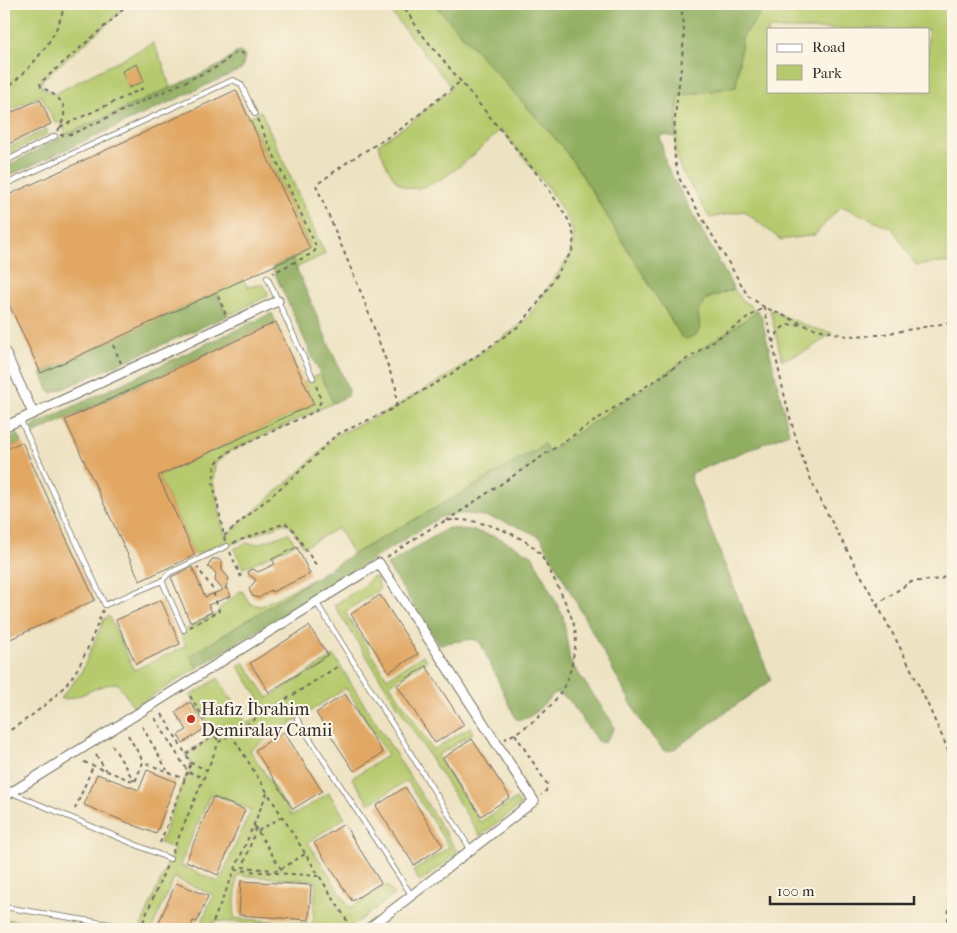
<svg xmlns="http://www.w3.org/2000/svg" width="957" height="933" font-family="'IM FELL French Canon',serif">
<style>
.green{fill:#b6ca6d;stroke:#707a4c;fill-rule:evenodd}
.forest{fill:#90ae60;stroke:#5e6c46}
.building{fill:#e1a763}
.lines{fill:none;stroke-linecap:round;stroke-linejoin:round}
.service-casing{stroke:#6f6b60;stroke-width:6}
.minor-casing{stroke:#6f6b60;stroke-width:11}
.path{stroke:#6f6b60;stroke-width:2;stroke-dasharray:4 4;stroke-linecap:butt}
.service{stroke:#fff;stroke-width:4.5}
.minor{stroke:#fff;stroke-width:9}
.poi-dot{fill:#c8321e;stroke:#fcf5e5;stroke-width:2}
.labels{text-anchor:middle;stroke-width:4.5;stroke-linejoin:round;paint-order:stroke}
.poi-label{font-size:18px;fill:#2b2b2b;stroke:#fcf5e5;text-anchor:start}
</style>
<rect width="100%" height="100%" fill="#fcf5e5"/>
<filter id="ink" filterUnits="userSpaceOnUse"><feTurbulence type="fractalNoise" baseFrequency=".02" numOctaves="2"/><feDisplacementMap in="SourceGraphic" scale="10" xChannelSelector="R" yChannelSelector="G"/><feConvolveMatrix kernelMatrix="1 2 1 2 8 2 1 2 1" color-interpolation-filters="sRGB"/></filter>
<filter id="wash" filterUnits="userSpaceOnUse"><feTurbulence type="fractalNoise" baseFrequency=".0096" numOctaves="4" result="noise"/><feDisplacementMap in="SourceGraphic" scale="20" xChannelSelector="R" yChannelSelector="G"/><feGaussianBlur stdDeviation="1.12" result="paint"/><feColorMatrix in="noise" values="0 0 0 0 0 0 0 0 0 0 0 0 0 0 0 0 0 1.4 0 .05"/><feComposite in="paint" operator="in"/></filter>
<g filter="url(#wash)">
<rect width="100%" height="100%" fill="#ede2c1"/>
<path class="green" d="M4 4H127L113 19 42 80 41 87 54 94 153 43 163 64 170 88 65 135 63 123H55L41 95 4 113Z
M384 4H434L561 145 580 172 681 336 698 319C695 297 718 296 734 289L742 300 758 311 549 452 544 445 483 481 353 554 338 528 304 547 291 527 285 523 227 546 225 541 195 555 158 476 314 404 304 382 320 374 333 403 228 452 215 464 213 482 225 536 298 473 336 435 390 410 451 374 519 326 528 317 569 257 574 236 569 221 546 185 501 129C483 146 428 203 401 185 390 178 383 156 378 144L411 122 452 88Z
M768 4H953V262L916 265 892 228 841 206 815 235 781 240 744 211 710 218 680 168 675 154 679 96 736 87 742 38ZM768 29H928V91H768Z
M261 111 325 254 296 268 292 258 310 248 249 117Z
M47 129V134L4 156V149Z
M243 280 248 287 263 284 269 295 227 316 216 292Z
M770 310 809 327 832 333 810 349 782 360Z
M289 533 295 544 243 568 234 549 246 543 258 544Z
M372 577 377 578 380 589 345 612 387 678 423 655 427 660 390 684 433 750 470 727 473 733 437 756 480 822 516 799 521 805 480 836 334 605 364 586Z
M313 579 191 656 197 668 134 707 117 683C97 684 80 700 60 699L81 673 104 619 109 616 134 670 186 646 181 635 184 630 218 613 219 609 240 591 243 592 250 604 261 606Z
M334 656 458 853 420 882 413 871 449 847 407 781 369 804 352 778 388 755 346 688 250 750 292 816 329 793 345 818 308 842 350 908 387 885 394 895 348 929 214 921 210 929H199L213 895 174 878 152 929H140L174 849 160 843 191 763 186 754 215 735 190 696 218 678 246 724 267 711 238 666 244 662 268 698ZM211 793 251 810 219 882 180 865ZM237 875 316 881 313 924 234 918Z
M4 919 65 929H26L4 926Z"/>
<path class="forest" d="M434 4H768L742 38 736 87 679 96 675 137 665 135 660 136 666 165 734 289 706 299 698 313 700 328 696 335 686 339 681 336 580 172 561 145Z
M240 52 245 55 242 69 4 178V168L65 135 219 66 235 53Z
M292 258 349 391 348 396 333 403 272 267Z
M216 292 227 316 53 393 49 392 41 373Z
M758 311 761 315 789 433 692 473 691 480 771 680 673 750 664 751 643 725 541 538C516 523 467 506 439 518L197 668 190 656 353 554 483 481 544 444 549 452Z
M272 313 276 322 35 433 32 426Z
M18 434 22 442 4 450V440Z
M448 528 470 530 497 537 532 555 563 616 570 661 612 722 614 729 604 743 597 741 569 700 557 692C545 699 533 723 516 719L480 642 473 639 439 644 387 565Z"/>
<g id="blocks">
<path class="building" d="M137 64 144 81 129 88 122 71Z
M236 90 310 249 41 373 4 294V197Z
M40 99 51 124 4 146V116Z
M276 322 314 404 158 476 195 555 140 581 65 420Z
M22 442 95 600 4 642V450Z
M297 547 310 574 272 592 271 590 259 598 252 596 249 589 256 580 248 574 249 570 253 569 258 572 275 564 272 559Z
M212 559H218L222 562V570L229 578 225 589 227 588 231 596 208 605 212 612 190 622 171 577 192 567 205 597 223 590 215 581 216 573 208 567Z
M380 595 418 654 389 672 351 614Z
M161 600 180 644 136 664 116 620Z
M309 626 328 655 269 692 250 663Z
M426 666 464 725 435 743 397 685Z
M345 694 383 753 354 771 316 713Z
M190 702 207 727 183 743 178 735 187 730 175 712Z
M284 732 322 791 293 809 255 750Z
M472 739 510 797 481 816 443 758Z
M147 770 176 782 156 834 84 805 97 774 139 790Z
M405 787 443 846 414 865 376 806Z
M213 797 245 810 218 875 186 861Z
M344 824 381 883 352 901 314 843Z
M241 881 311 885 309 920 239 915Z
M176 883 208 896 197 922 193 921 190 929H156Z"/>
</g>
</g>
<g filter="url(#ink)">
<use href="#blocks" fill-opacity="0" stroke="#6f6b60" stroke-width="1"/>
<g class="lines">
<defs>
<path id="service" d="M4 162 55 136
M4 185 233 80 241 84 255 114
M267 277 313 378
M20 419 105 605 162 581 184 630
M162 581 169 573 227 546
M316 602 471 850
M297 719 412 896
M12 793 170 859
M4 907 140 929"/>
<path id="minor" d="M4 350 33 413
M4 427 278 301
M4 797 379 563 534 801 368 929"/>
</defs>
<use href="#service" class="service-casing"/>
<use href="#minor" class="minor-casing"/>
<path class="path" d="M679 4C686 21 684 39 682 57 679 94 667 146 680 180L748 296 764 307 809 327 847 336 878 335 953 322
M4 90C29 71 60 36 64 4
M257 119 317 248 313 253 273 273
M60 127 146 87
M58 131C71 108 63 98 41 87L40 83 113 19 127 4
M60 135 72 134 219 66 235 53 240 52 245 55
M218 296 226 315
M764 307C780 369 789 435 817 493 854 567 898 636 931 712 939 731 951 751 953 772
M774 343C777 326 788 323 803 325
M113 345 121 363
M396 406V388L362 295 316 185 349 161 401 129 461 81
M446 521 764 307
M224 536 298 473 336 435 390 410 451 374 519 326 536 306 572 251 574 236 569 221 546 185 420 32 402 4
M225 541 213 482 215 464 228 452 316 411 321 401 316 385
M233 543 285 523 291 527 316 565
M230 552 241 577
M387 557C405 546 424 531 443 522 467 513 525 534 540 554 550 570 572 612 575 630 577 639 575 648 573 657 568 697 539 721 505 739
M876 605 910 582 941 579 953 571
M190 627 219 611 212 588 197 567
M190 696 219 742
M162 714 191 763 207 770
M155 718 188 772 204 778
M142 726 167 770
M4 734C28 719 55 700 72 677 86 657 94 632 103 610
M231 734 351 927
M515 734 547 784 546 791 541 795
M128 735 143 761
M112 745 134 781
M186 754 215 735
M96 755 106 770
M84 762 135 782 143 762 185 779
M75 809 93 766
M254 825 281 869
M256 828 243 867 282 871
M258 831 282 817
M160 843 191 763
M172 853 219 742 340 665
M281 869 305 854
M235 870 319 876
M143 922 167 865
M210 929 267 793
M947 929 953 870"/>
<use href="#service" class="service"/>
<use href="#minor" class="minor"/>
</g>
</g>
<circle class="poi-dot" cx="191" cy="719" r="5"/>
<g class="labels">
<g class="poi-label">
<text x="201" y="715">Hafız İbrahim<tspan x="201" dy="21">Demiralay Camii</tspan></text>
</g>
</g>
<rect width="957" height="933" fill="none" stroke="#fcf5e5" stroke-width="20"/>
<rect x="767" y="28" width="162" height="65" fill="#fcf5e5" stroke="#a8a49b"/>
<rect x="777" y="44" width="25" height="8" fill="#ffffff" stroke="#a8a49b"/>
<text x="812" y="52" font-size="15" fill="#2b2b2b">Road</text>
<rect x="777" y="65" width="25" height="15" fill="#b6ca6d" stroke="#a8a49b"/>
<text x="812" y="78" font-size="15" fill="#2b2b2b">Park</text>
<path d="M770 896v8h144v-8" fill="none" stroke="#2b2b2b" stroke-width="2.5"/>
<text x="777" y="896" font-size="15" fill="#2b2b2b" stroke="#fcf5e5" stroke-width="4" paint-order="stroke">100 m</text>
</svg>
